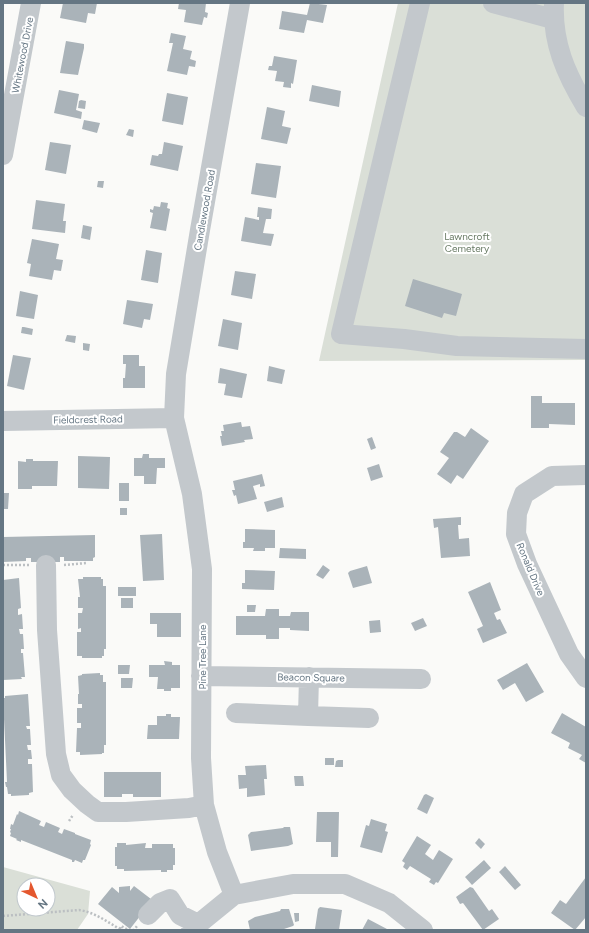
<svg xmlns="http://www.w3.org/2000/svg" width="589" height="933" font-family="Figtree,sans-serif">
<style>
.green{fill:#dadfd7;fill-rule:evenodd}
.building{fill:#aab3b9}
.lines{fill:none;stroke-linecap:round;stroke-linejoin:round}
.path{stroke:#bbbfc2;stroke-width:2.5;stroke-dasharray:2 2;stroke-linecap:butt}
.minor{stroke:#c3c8cc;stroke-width:20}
.labels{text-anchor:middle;stroke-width:4;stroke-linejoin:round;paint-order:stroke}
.street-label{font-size:10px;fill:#657683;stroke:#fff}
.park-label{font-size:10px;fill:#687a64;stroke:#fff}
</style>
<rect width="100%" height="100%" fill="#fafaf8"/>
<path class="green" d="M398 3H586V360L319 361Z
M3 867 90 891 88 914 77 930H3ZM24 885H48V909H24Z"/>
<path class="building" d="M63 3H97L95 14 88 13 86 23 60 18Z
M179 3H206L205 12 208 13 207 18 204 17 202 25 184 22 186 10 178 9Z
M310 3 327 5 323 23 307 20 304 33 279 29 282 11 307 15Z
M171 33 186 36 183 49 192 51 190 59 196 61 195 67 189 66 187 75 167 71 173 43H169Z
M66 41 84 44V48L78 75 60 73Z
M274 56 297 60 293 84 291 83V88L283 87 284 82 275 81 277 71 268 70 269 66H272Z
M312 85 341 91 339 107 309 101Z
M59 90 79 94 76 110 82 112 81 119 54 113Z
M167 93 188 97 183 125 162 121Z
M81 100 86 101 85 109 78 108 79 101Z
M267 107 285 111 282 126 291 128 287 144 261 139Z
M84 120 100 123 97 133 82 129Z
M129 129 134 130 133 137 126 135Z
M50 142 71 145 66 174 45 170Z
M164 142 183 146 178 171 150 165 152 155 158 156 159 154H162Z
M256 163 281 166 276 198 251 194Z
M98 181H104L103 188 97 187Z
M36 200 65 204 63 221H66L65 233 32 229Z
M161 202 168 203 167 208 170 209 166 231 150 228 153 213 150 212V209L153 210 154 206 160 207Z
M258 207 272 209 271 219H266L263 233 274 234 271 246 241 241 245 217 259 220V217H257Z
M83 225 92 227 90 240 81 238Z
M32 239 59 244 56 259 63 260 61 271 54 270 52 280 29 276 31 264 27 263Z
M146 250 162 253 158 283 141 280Z
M235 271 256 274 252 299 231 295Z
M413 279 462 294 456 316 444 313 442 318 405 306Z
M20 291 38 295 34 319 16 316Z
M127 300 153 304 150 320 144 319 142 328 123 324Z
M223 319 242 323 238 350 218 346Z
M22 327H24L33 329 32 335 21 333Z
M67 335 76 336 75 343 65 341Z
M83 343 90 344 89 351 83 350Z
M13 355 31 358 24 390 7 386Z
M123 355H139V366H145V388H123V378H125L126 364H123Z
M269 366 285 370 282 384 267 381Z
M220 368 247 374 242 398 224 395 226 384 218 383Z
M531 396H542V403H575V425L549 424V428H531Z
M241 422 242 427 250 426 253 439 244 440 245 442 222 446 220 436H222L221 431H224L223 425Z
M471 428 489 441 463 479 457 475 451 484 437 474 449 458 440 452 454 432H457L465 437Z
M372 437 376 448 371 450 367 439Z
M143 454H149V458H165V468H157L156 484H144V476H134V458H142Z
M78 456 110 457 109 489 78 488Z
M26 459H33V461H58L57 486H32V489H18V461L26 462Z
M379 464 383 477 371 481 367 468Z
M262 474 265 486 260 487V484L253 486 257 499 238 504 236 495 234 496 232 490H235L233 481Z
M119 483H129V501H119Z
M3 493H9L8 509H3Z
M282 497 284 507 267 512 264 502Z
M120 508H127V515H120Z
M461 517V525H458L459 539 469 538 470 556 441 558 438 527 434 528 433 519Z
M245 529 275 530V548H265V551H253L254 548H243V542H245Z
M162 534 164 580 143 581 140 535Z
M95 535V557L93 558V561H64V557H60V562H31V558H26V561L3 562V537Z
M280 548 306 549V559L279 558Z
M323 565 330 570 323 579 316 575Z
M367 566 372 583 353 588 348 573 350 571Z
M245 570 275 571 274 590 242 589V583H245Z
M83 577H101V579H103V586H106V649H104V656H102V658H82V656H77V632H81V628L78 629V613H82L83 608H78V597H80L78 579H83Z
M19 578 21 608 18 609V615L22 614 23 629H19L20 634H23L24 649H21V653H23L25 677H21L22 679 3 680V580Z
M490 582 501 610 494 613 497 620 500 619 507 633 483 643 477 629 483 626 468 592Z
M118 587H136V596H118Z
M121 598H133V608H121Z
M247 605H256L255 612H247Z
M266 609H279V616H290L291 612H309V631L290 630V628H279V639H266V635H236V616H265Z
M150 613H181V637H157V624H150Z
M423 618 427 626 415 631 411 623Z
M380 620 381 632 370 633 369 621Z
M164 661 172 662V665H180V688H171V691H164V689H157L158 677H149V665H165Z
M527 663 544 692 526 702 515 683 503 690 497 680Z
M118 665H130L129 674H118Z
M100 673V675H103V682H106V745H104V753H102V754L80 755V752H76L77 728H81V723H77V708H82V704H78V694H79L78 676 82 675V674Z
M121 678H133L132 688H121Z
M28 694 30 726H26L27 729H30L31 745H27L28 750H31L32 759H28V764H32L33 792 29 793V795L11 796V794H8L7 787H6L5 782H7L3 698H5V696Z
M562 713 586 727V763L579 759 582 755 568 748 570 743 551 733Z
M166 714H171V717H180L179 739H147L148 725H157V716H166Z
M325 758H334V765H325Z
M338 760H343V767H335L336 761Z
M266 765 267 779H264L265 795 247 797V788L239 789 238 775H246L245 766Z
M104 772H161V797H133V794H122V797H104Z
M294 776H303L304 786H295Z
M426 794 434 798 427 814 417 809 424 795Z
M19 811 41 821 39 825 44 827 46 822 60 828 58 832 62 834 64 829 75 833V834L91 840 90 844 91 845 85 860H83L82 863 75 860 74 862H72V860L21 840V842L16 840 17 839 10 836 11 833 10 832 11 829H10L11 824 13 825 17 814 18 815Z
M317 812H339L338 857H331V842H316Z
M371 819 387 824 385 831 388 832 382 853 360 847 366 825 369 826Z
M284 827H290L293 844 288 846 251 851 248 835 251 832 283 828Z
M417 836 431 845 425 854 433 860 439 850 453 859 438 883 436 882 434 885 429 882 431 879 410 866 407 870 403 867 405 863 402 861Z
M479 838 485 844 481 849 475 843Z
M117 843H126V845L146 843 145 848H152V844H173V848H175V865H173V870H167V872H161V870L124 871V869H117V866H115V847H117Z
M484 860 491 868 472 885 465 877Z
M505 866 521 885 515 890 499 872Z
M586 877V917L575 930 551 913 560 900 566 904Z
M130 886V891L134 886 151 899 144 911 130 929 98 904 112 887 119 893V887Z
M470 887 473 888 489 911 492 909 499 919 483 930 463 903 460 904 456 897Z
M320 907 342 910 339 930 315 929 318 909Z
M281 909H289L294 925 293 926 281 930H250L248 921 255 917 280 911Z
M294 913H299V921L295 922Z
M368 919 387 929V930H362Z"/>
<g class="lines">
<path class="path" d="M3 565H29
M64 565 87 563
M69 821 73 815
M3 916 79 910C94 912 108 922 121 930
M120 929 121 926 128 930H134L137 926"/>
<path class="minor" d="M420 3 341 334 404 339 457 346 586 349
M493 3 553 19
M554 3C552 43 566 74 586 107
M3 155 31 3
M3 421 174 418
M586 475 552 476 524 494 517 513 516 534 527 564 569 654 586 678
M46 565 47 630 56 754 61 775 72 790 87 804 98 812H126L189 808 204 805
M201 676 421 679
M236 713 308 716 309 677
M308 716 369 718
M234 895 217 852 204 805 201 758 202 569 192 494 174 418 176 374 200 230 240 3
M148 915 160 903 170 899 180 915 198 924
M191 930 234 895 293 884H345L389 903 423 930"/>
</g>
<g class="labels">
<g class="street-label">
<text transform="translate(22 55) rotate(-79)" y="4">Whitewood Drive</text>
<text transform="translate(204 210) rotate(-80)" y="4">Candlewood Road</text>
<text transform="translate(88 419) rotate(-1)" y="4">Fieldcrest Road</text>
<text transform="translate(531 569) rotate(67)" y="4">Ronald Drive</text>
<text transform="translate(202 657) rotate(-90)" y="4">Pine Tree Lane</text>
<text transform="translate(311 677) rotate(1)" y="4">Beacon Square</text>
</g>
<g class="park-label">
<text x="467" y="240">Lawncroft<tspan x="467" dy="12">Cemetery</tspan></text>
</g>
</g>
<rect width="589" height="933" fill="none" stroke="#657683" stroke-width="8"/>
<g transform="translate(36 897) rotate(136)"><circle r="19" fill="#ffffff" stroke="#c1c8cd"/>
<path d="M0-3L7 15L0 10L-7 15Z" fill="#e4572e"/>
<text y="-6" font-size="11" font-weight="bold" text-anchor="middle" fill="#657683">N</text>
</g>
</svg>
